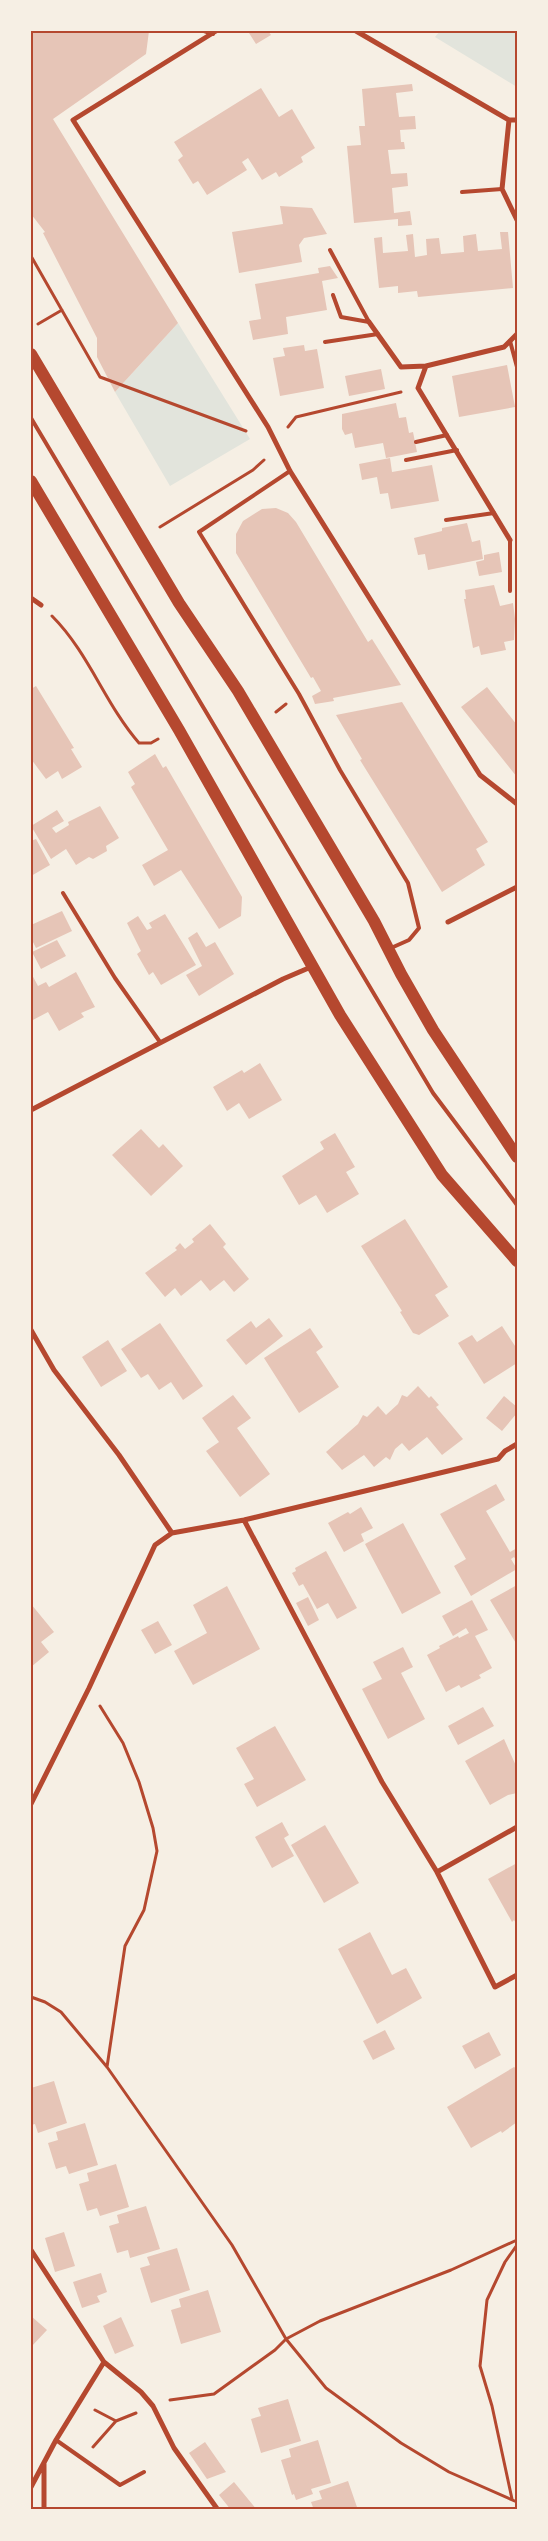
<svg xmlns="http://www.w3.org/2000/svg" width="548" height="2541" font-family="'IBM Plex Serif',serif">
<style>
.green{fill:#e2e4dc}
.building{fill:#e6c5b7}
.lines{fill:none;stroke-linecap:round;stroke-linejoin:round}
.path{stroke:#b5482f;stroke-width:3}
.service{stroke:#b5482f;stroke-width:4}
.minor{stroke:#b5482f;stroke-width:5}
.primary{stroke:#b5482f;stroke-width:12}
.neatline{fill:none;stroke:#b5482f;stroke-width:2}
</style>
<rect width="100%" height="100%" fill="#f6efe4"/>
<path class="green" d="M440 31H517V87L435 37Z
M178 323 250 439 170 486 115 392Z"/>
<path class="building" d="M31 31H149L146 54 53 119 178 323 115 392 97 357V338L43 233 45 232 31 214Z
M252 31H268L271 35 256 44 249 33Z
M412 84 413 91 396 93 399 117 415 116 416 129 400 130 401 142H404L405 149 388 150 391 174 407 173 408 186 392 188 394 213 410 211 412 225 398 226V219L354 223 347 146 361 145 359 126H365L362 89Z
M261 88 279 117 292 109 315 148 301 157 303 162 279 177 276 172 262 180 248 158 242 162 247 170 207 195 198 181 193 184 178 160 183 156 174 142Z
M280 206 312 208 327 234 304 238 299 245 302 262 239 273 232 232 283 224Z
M500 232H508L513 288 418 297 417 291 398 293V286L379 288 374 238 382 237 383 253 408 251 406 235 413 234 415 257 427 255 426 239 439 238 441 254 464 252 463 236 476 234 478 251 502 249Z
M330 266 338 278 322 281 327 310 286 317 288 334 253 340 249 321 261 319 255 284 319 273 318 268Z
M304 345 305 351 317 349 324 388 280 396 273 358 285 356 283 348Z
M507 365 515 407 459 417 452 376Z
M381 369 385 389 349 396 345 376Z
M396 403 399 418 406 417 409 433 413 432 417 452 386 458 383 443 355 448 352 433 345 435 342 429V414Z
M390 458 392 472 432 465 439 501 391 509 388 493 380 494 377 477 362 480 359 464Z
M276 508 288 513 296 522 368 642 372 639 401 685 333 698 334 701 315 704 312 696 321 691 313 677 311 678 236 553V534L243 521 262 509Z
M467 523 472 542 480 540 483 559 428 570 425 554 418 555 414 538 442 531V528Z
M499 552 502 572 479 576 476 562 484 560V555Z
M494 585 500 606 513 603 515 619 514 640 504 642 506 650 481 655 479 646 473 648 464 599H466L465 590Z
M36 686 74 748 71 749 82 767 62 779 58 771 46 779 31 759V689Z
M487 687 517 725V777L461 707Z
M402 702 488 842 476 849 485 865 442 892 360 760 362 759 336 715Z
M155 754 163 768 166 766 242 897 241 916 219 929 181 870 154 886 142 865 168 850 131 787 135 784 128 772Z
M100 806 119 838 106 846 107 851 93 859 89 857 76 865 66 849 51 859 31 826 57 810 64 821 52 828 56 833 69 825 68 822Z
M36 839 50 865 31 876V841Z
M62 911 72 931 36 948 31 938V925Z
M165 914 196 965 161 985 153 972 149 975 137 954 141 951 127 923 138 916 147 930 152 928 149 923Z
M197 932 206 947 215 942 234 974 199 996 186 975 202 966 188 938Z
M57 940 66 956 41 969 32 952Z
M76 972 95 1007 81 1013 84 1017 59 1031 48 1012 31 1021V973L38 986 46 982 49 987Z
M260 1063 282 1100 249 1119 239 1103 227 1111 213 1087 242 1070 244 1073Z
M141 1129 159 1148 163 1144 183 1166 151 1196 112 1155Z
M335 1133 355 1167 346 1172 359 1194 327 1213 316 1195 299 1205 282 1176 324 1149 320 1142Z
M405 1219 448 1287 435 1295 449 1316 419 1335 413 1333 400 1312 402 1311 361 1246Z
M210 1224 226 1244 223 1247 249 1279 234 1292 224 1280 210 1291 201 1280 181 1296 175 1288 165 1297 145 1273 177 1250 175 1248 180 1243 185 1249 194 1242 192 1239Z
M269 1318 283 1336 246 1365 226 1340 251 1321 256 1328Z
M160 1323 203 1386 183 1400 171 1382 159 1390 148 1374 141 1378 121 1349Z
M502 1326 517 1349V1363L484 1384 458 1343 472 1335 477 1342Z
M310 1328 323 1347 316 1352 339 1387 299 1413 264 1358Z
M108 1340 127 1371 101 1387 82 1357Z
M418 1386 429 1398 431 1396 439 1405 436 1407 463 1439 442 1455 427 1437 409 1451 402 1443 395 1449 390 1460 386 1457 374 1467 364 1455 342 1470 326 1452 358 1424 363 1415 367 1417 378 1406 386 1415 398 1404 402 1395 407 1397Z
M233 1395 251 1418 237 1428 270 1474 240 1497 206 1451 219 1442 202 1418Z
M504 1396 517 1407V1413L502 1431 486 1418Z
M496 1484 505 1500 486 1511 510 1552 517 1548V1561L514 1557 511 1559 517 1569 471 1596 454 1566 466 1559 440 1514Z
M361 1507 373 1528 361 1534 364 1541 344 1552 328 1523 348 1512 350 1514Z
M403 1523 441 1593 402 1614 365 1544Z
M326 1551 357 1608 337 1619 328 1603 317 1609 303 1584 299 1586 292 1573 296 1571 295 1568Z
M517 1585V1645L490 1600Z
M227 1586 260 1649 193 1685 174 1651 207 1633 193 1605Z
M308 1597 319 1620 308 1626 296 1603Z
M472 1600 488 1630 475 1636 492 1668 479 1675 481 1678 461 1688 459 1685 446 1692 427 1655 440 1648 439 1646 458 1636 459 1638 469 1633 466 1628 453 1636 442 1616Z
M31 1604 54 1632 41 1642 49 1652 31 1667Z
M158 1621 172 1645 155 1654 141 1630Z
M403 1647 413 1667 401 1673 425 1719 388 1739 362 1689 382 1679 373 1662Z
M483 1707 494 1726 458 1745 448 1726Z
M275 1726 306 1780 257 1807 244 1784 254 1779 236 1748Z
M504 1739 517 1768V1793L508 1795 490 1805 465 1761Z
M282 1822 289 1835 284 1838 294 1856 272 1868 255 1837Z
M325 1825 359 1883 324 1903 291 1845Z
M517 1863V1925L514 1920 512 1922 488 1879Z
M370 1932 392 1975 406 1968 422 1998 377 2024 338 1949Z
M385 2030 395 2049 373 2060 363 2041Z
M489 2032 501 2055 475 2069 462 2046Z
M514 2067 517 2069V2122L502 2133 501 2131 471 2148 447 2107Z
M54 2081 67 2123 38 2133 35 2124 31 2125V2088Z
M85 2123 98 2165 69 2174 66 2166 56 2169 48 2143 58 2140 56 2132Z
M116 2164 129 2207 100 2216 97 2208 87 2211 79 2184 89 2181 87 2173Z
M146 2206 160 2249 130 2258 128 2250 117 2253 109 2226 119 2223 117 2215Z
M64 2232 75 2266 55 2272 45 2238Z
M177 2248 190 2290 151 2303 140 2268 150 2265 147 2257Z
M101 2273 107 2292 97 2296 100 2302 82 2308 73 2282Z
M208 2290 221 2332 181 2344 171 2310 181 2307 179 2299Z
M31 2316 47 2330 31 2347Z
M121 2317 134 2346 115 2354 103 2326Z
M288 2399 301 2441 261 2453 251 2419 261 2416 258 2408Z
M318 2440 331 2483 311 2489 313 2494 296 2500 294 2494 292 2495 281 2460 291 2457 289 2449Z
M205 2442 226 2472 207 2479 189 2453Z
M348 2481 358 2510H314L311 2502 322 2499 319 2491Z
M234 2482 257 2510H231L219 2495Z"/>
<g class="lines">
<path class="path" d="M31 256 100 377 246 431
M38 324 62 310
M288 427 296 417 401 392
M160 527 253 470 264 460
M52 616C89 653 105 704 139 743H151L158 739
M276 712 286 704
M100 1706 123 1743 139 1782 153 1828 157 1851 144 1910 125 1946 107 2067
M31 1997 45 2002 61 2012 107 2067 232 2245 286 2339 326 2388 401 2443 449 2472 517 2502
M170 2400 214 2394 275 2350 286 2339 320 2321 451 2270 517 2240
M95 2410 116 2421
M93 2447 116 2421 136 2413
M512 2499 492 2406 480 2366 487 2300 505 2262 517 2245"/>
<path class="service" d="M204 31 213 34
M462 192 502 189
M330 250 369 322
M333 295 341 317 369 322
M510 341 517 367
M325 342 378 334
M31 418 433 1093 517 1205
M416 442 447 435
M406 460 457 450
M290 471 199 532 299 694 340 770 408 883 419 928 409 940 391 948
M446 520 494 513
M510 540V591
M63 893 115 978 160 1042
M56 2440 120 2485 144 2472"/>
<path class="minor" d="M216 31 73 120 268 427 290 471 480 775 517 804
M356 31 509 120H517
M509 120 502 189 517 220
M369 322 401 367 426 366
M510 540 418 388 426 366 504 347 517 334
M31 598 41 605
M448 922 517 887
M31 1110 283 979 311 967
M31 1330 54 1370 119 1455 172 1533 155 1545 89 1688 31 1804
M244 1520 382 1782 437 1872 495 1987 517 1975
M172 1533 244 1520 498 1459 505 1451 517 1444
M437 1872 517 1827
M31 2250 104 2362 141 2392 153 2406 174 2448 218 2510
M31 2487 56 2440 104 2362
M44 2510V2464"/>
<path class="primary" d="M31 354 179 603 238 691 374 921 401 974 433 1030 517 1157
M31 481 179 730 340 1015 442 1175 517 1261"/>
</g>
<rect width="548" height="2541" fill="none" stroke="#f6efe4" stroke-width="65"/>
<rect x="32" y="32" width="484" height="2476" class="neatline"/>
</svg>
